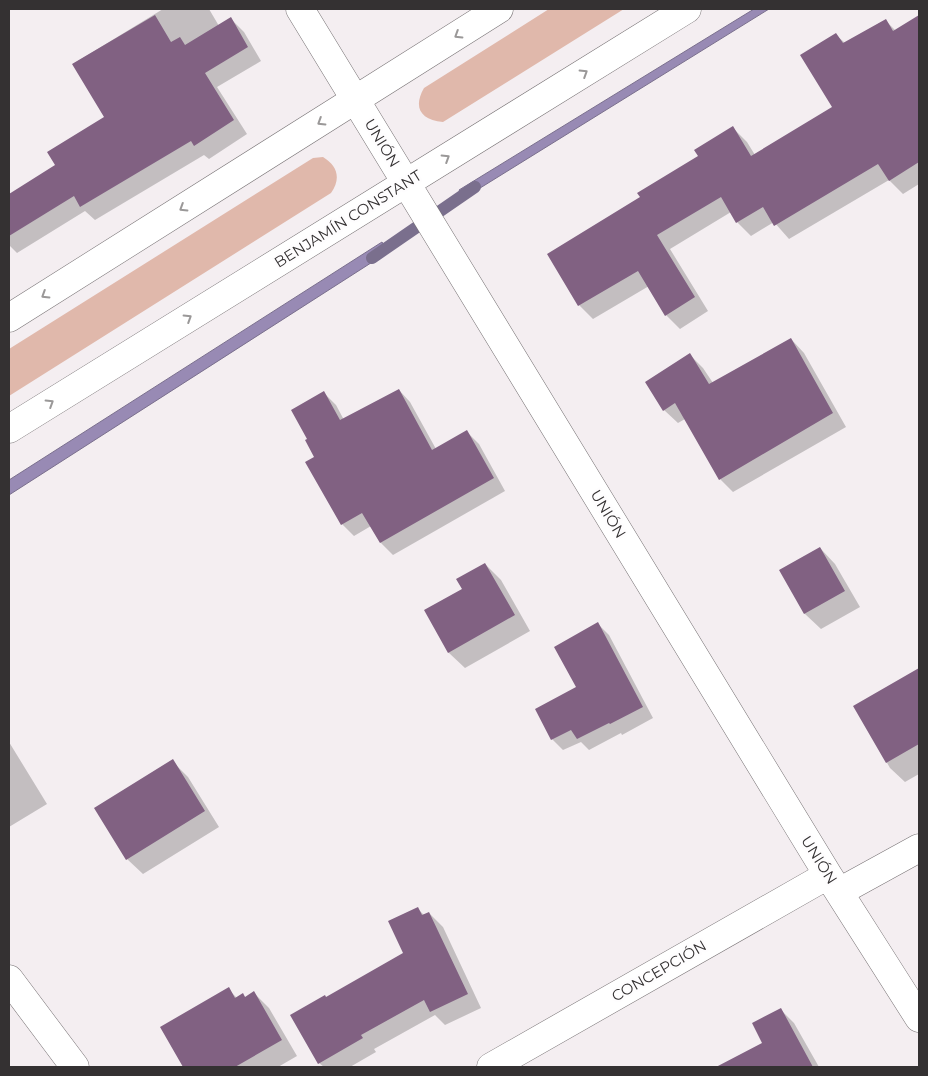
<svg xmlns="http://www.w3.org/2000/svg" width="928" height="1076" font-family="Montserrat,sans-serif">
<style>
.green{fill:#e0b8ab}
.water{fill:#988ab4;stroke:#7a6f8d}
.shadow{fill:#0003}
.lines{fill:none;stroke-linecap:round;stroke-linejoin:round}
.stream{stroke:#7a6f8d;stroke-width:12}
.building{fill:#816182}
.minor-casing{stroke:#787375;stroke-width:29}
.tertiary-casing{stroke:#787375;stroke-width:29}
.minor{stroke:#fff;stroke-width:28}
.tertiary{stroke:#fff;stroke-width:28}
.oneway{stroke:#9a9898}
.labels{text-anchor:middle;stroke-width:5;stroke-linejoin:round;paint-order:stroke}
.street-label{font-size:15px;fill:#343132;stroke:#fefdfe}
</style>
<rect width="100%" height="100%" fill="#f4eef1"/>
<path class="green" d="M549 9H624L443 122C420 120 413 107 424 88Z
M323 157C338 166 341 179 331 193L9 396V349L313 158Z"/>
<path class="water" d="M754 9H769L464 198 459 190Z
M382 242 388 252 9 495V480Z"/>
<path class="shadow" d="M163 9H209L219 26 231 19 244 32 261 61 217 87 247 134 209 159 204 155 95 220 85 211 17 253 9 245V196L57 166 106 118 73 64Z
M919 17V95L912 99 902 113 919 141V184L903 194 889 180 789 239 774 222 751 236 737 222 731 212 670 249 708 311 680 329 666 315 649 286 593 319 579 305 549 254 642 198 699 157 733 128 747 142 755 155 834 108 836 35 845 43 885 20 896 31Z
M791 339 804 353 846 427 733 492 720 479 685 419 678 423 664 410 690 355 703 368 713 383Z
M399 390 410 402 436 449 467 432 479 444 505 491 393 555 381 543 371 526 354 536 342 524 308 439 324 393 336 405 344 420Z
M820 548 835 564 860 607 821 629 805 614 781 571Z
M485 564 501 580 530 631 465 668 449 653 426 610 463 589Z
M598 624 609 635 653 718 622 735 621 733 589 750 581 742 563 750 552 739 578 688Z
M919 669V774L905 782 890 768 855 707Z
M9 742 47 804 9 827Z
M172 761 188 777 219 827 143 874 127 859Z
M418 909 424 915 429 913 443 927 481 1008 445 1025 435 1015 374 1049 376 1052 350 1067H324L319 1063 327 998 404 953Z
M228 989 237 998 243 995 246 998 254 993 269 1008 297 1056 278 1067H185L162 1027Z
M780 1009 794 1023 819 1067H760L751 1050 764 1044Z"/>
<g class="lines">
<path class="stream" d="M372 258 475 187"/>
</g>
<path class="building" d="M155 15 171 42 180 37 185 45 231 17 248 47 205 73 234 120 194 146 191 141 80 207 74 196 9 236V194L55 165 47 152 104 117 72 64Z
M919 15V162L889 181 878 164 774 226 763 207 736 223 721 197 657 235 695 297 665 316 638 271 578 306 547 254 640 197 637 193 698 156 694 150 733 126 751 156 832 107 800 55 836 33 843 43 886 19 893 31Z
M791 338 833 413 719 480 675 403 663 411 645 382 690 353 709 384Z
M399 389 432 450 467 430 494 478 380 543 362 513 341 525 305 462 314 457 305 440 307 439 291 410 324 391 340 420Z
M820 547 845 591 804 614 779 570Z
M485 563 515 615 448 653 424 610 462 589 456 579Z
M598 622 643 707 610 724 609 723 577 739 571 730 551 740 535 709 576 687 554 647Z
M919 668V744L886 763 853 706Z
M173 759 205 811 126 860 94 808Z
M418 907 422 915 429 912 468 994 430 1012 424 1000 361 1035 363 1038 318 1064 290 1015 325 995 326 997 403 953 388 921Z
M229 987 235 998 243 993 245 997 254 991 282 1040 235 1067H183L160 1027Z
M781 1008 813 1067H716L762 1043 752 1023Z"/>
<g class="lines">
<defs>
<path id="minor" d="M300 9 828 875 919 1018
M839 892 919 848
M9 979 75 1067
M491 1067 828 875"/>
<path id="tertiary" d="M9 318 499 9
M9 429 687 9"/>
</defs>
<use href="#minor" class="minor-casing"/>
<use href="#tertiary" class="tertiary-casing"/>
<use href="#minor" class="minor"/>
<use href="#tertiary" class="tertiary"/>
</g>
<defs><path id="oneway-chevron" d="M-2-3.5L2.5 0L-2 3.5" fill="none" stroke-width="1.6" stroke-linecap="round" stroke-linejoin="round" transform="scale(1.25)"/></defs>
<g class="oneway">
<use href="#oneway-chevron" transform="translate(458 35) rotate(148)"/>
<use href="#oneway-chevron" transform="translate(584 73) rotate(-32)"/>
<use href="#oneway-chevron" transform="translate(321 122) rotate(148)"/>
<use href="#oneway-chevron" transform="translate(446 158) rotate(-32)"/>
<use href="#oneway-chevron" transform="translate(183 208) rotate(148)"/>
<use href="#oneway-chevron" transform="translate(45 295) rotate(148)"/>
<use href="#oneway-chevron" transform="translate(188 318) rotate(-32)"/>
<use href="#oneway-chevron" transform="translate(50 403) rotate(-32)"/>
</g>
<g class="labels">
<g class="street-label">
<text transform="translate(382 143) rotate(59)" y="5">UNIÓN</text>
<text transform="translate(348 219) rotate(-32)" y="5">BENJAMÍN CONSTANT</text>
<text transform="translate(608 514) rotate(59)" y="5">UNIÓN</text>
<text transform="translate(819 860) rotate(58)" y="5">UNIÓN</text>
<text transform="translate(659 971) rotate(-30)" y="5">CONCEPCIÓN</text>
</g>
</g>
<rect width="928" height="1076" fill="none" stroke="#343132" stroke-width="20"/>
</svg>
